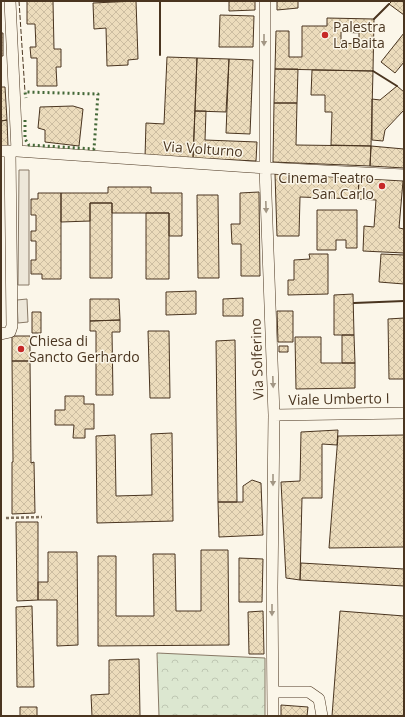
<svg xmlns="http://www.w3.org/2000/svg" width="405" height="717" font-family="'Open Sans',sans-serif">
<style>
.forest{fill:url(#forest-crowns);stroke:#887966}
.parking{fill:#ede7d9;stroke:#887966}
.building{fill:url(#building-cross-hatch);stroke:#4a3520;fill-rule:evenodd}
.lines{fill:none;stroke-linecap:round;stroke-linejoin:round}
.street-casing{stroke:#4a3520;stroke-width:12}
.path{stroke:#7f6f5c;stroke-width:2.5;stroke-dasharray:3 2;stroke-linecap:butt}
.street{stroke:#fbf6e9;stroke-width:11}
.hedge{stroke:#436837;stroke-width:3;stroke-dasharray:2 3;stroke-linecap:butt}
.fence{stroke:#4a3520;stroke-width:1;stroke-dasharray:5 2;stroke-linecap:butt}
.wall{stroke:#4a3520;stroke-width:2}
.oneway{fill:#a29684}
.poi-dot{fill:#c62828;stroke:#fbf6e9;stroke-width:1.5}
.labels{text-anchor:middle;stroke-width:3;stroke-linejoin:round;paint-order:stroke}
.poi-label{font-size:14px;fill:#4a3520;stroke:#fbf6e9;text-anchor:start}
.street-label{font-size:14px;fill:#4a3520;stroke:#fbf6e9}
</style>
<defs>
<pattern id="forest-crowns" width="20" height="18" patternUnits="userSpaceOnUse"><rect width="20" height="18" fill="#dce7d0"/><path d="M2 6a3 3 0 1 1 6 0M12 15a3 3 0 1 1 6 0" fill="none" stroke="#bec7b2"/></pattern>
<pattern id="building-cross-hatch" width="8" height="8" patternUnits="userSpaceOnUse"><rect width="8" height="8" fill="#ecdcbc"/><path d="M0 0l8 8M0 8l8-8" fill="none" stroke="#ccbda1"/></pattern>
</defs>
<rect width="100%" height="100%" fill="#fbf6e9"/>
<path class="forest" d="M157 653 265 658V716H159Z"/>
<path class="parking" d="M19 170H29V285H18Z
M27 299 28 322 18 323 17 300Z"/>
<path class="building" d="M27 1H53L54 49H61V67H56L57 86H37V58H31L30 47H36L35 24H27Z
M136 1 138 59 128 60V65L107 66 106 28 94 29 93 3Z
M229 1H255V10L229 11Z
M277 1H298V8L277 10Z
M392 1H404V15L389 4Z
M220 15 254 16 253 47H219Z
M327 18 374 19 373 71 275 69 276 31H289V57H302V26H327ZM341 32 359 33V44L341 43Z
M1 33H3V56H1Z
M404 33V62L395 73 381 62Z
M167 57 197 58 193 158 145 157 146 123 164 124Z
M197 58 229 59 226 112 195 111Z
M229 59 253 60 250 134 226 133Z
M275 69H298L297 103H274Z
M312 70 373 71 371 146 331 145 332 112H325V95H311Z
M397 86 404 92V110L385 130 383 141 372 140V99L380 100Z
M1 87H5L7 120 1 121Z
M274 103H297L296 145 371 146 370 166 273 162Z
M73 106 83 109 79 146 45 142V130L38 128 40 107Z
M195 111H206L205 140 257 142 256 161 193 158Z
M7 120 8 146 1 147V121Z
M371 146 404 149V168L370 166Z
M275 174 359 178 358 199 300 197 299 236H277Z
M359 178 403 181 399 228 404 229V253L363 251 364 226 374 227 376 200 358 199Z
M108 187H151V193H182V236H169V213H112V203H90V221L61 222V193H108Z
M259 192 260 276H241V244H232L231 224H240V193Z
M38 193H61V279H42V274H31V260H36V241H31V231H36V215H31V199H38Z
M197 195H218L219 278H198Z
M90 203H112V278H90Z
M317 210H357V248H346V240H336V250H317Z
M146 213H169V279H146Z
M309 254H328V294L288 295V280H294V260L310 259Z
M381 254 404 255V284L379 282Z
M196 291V314L166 315V292Z
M353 294 354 335H334V295Z
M243 298V316H223V299Z
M90 299H119L120 320 90 321Z
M277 311H293V342H278Z
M32 312H41V333H32Z
M404 318V379H389L388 319Z
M120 320V332H112L113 395H96V331H90V321Z
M148 331H169L170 398H150Z
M342 335H354L355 363H342Z
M12 336H30V361H12Z
M295 337H321V363H355V388L296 389Z
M235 340 237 502H218L216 341Z
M279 346H288V352H279Z
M12 361H30L31 463 34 462 35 513 12 514V462H13Z
M65 396H84V404H94V429H85V438H73L74 425H55V410H65Z
M338 430 337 445 322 444V498H302L300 580 286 578 281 482 300 481 301 432Z
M172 433 173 521 97 523 96 436 115 435 116 496 152 495 151 434Z
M404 435V547L329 548 338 436Z
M252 480 261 483 263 535 219 537 218 502H243V486Z
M16 522H38V600L17 601Z
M201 550H228L229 645 98 646V556H116V616H154L153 554H175L176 611H201Z
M48 552H77L78 645 57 646V600H38V582H48Z
M239 558 263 559 262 602H239Z
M301 563 404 569V586L300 580Z
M32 606 34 687H17L16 607Z
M263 611 264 654H249L248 612Z
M340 611 404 616V716H332Z
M139 659 140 716H92L91 695 109 694V660Z
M281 705 308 707 307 716H281Z
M20 707H37V716H20Z"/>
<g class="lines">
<defs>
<path id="street" d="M10 1 17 151
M265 1V168L274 415 272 588 273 716
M1 151H17L251 167 404 175
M1 334 10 332 12 326 10 151
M274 415 404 413
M273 692H309L319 699 322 716"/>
</defs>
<use href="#street" class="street-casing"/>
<path class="path" d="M6 518 42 517"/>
<use href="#street" class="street"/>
<path class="hedge" d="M25 120V139L29 145 94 149 98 94 25 92 26 98"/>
<path class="fence" d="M19 1 25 92"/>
<path class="wall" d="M160 1V55
M374 19 389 4
M373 71 397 86
M354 303 404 301"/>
</g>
<defs><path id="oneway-solid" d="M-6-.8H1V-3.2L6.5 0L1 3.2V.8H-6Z"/></defs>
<g class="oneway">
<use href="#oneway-solid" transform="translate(264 40) rotate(90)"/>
<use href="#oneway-solid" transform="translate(266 207) rotate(88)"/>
<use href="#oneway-solid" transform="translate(273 382) rotate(88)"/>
<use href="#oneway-solid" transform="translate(273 480) rotate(90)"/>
<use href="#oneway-solid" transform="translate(272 610) rotate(90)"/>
</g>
<g class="poi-dot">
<circle cx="325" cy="35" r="4"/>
<circle cx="382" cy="186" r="4"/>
<circle cx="21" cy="349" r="4"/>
</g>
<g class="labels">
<g class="poi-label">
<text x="333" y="32">Palestra<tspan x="333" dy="16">La Baita</tspan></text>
<text x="374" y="183" text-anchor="end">Cinema Teatro<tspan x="374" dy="16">San Carlo</tspan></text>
<text x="29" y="346">Chiesa di<tspan x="29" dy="16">Sancto Gerhardo</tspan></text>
</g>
<g class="street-label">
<text transform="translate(203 149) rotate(4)" y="5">Via Volturno</text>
<text transform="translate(257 359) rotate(-92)" y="5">Via Solferino</text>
<text transform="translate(339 399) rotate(-1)" y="5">Viale Umberto I</text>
</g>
</g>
<rect width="405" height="717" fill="none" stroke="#4a3520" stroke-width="4"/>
</svg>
